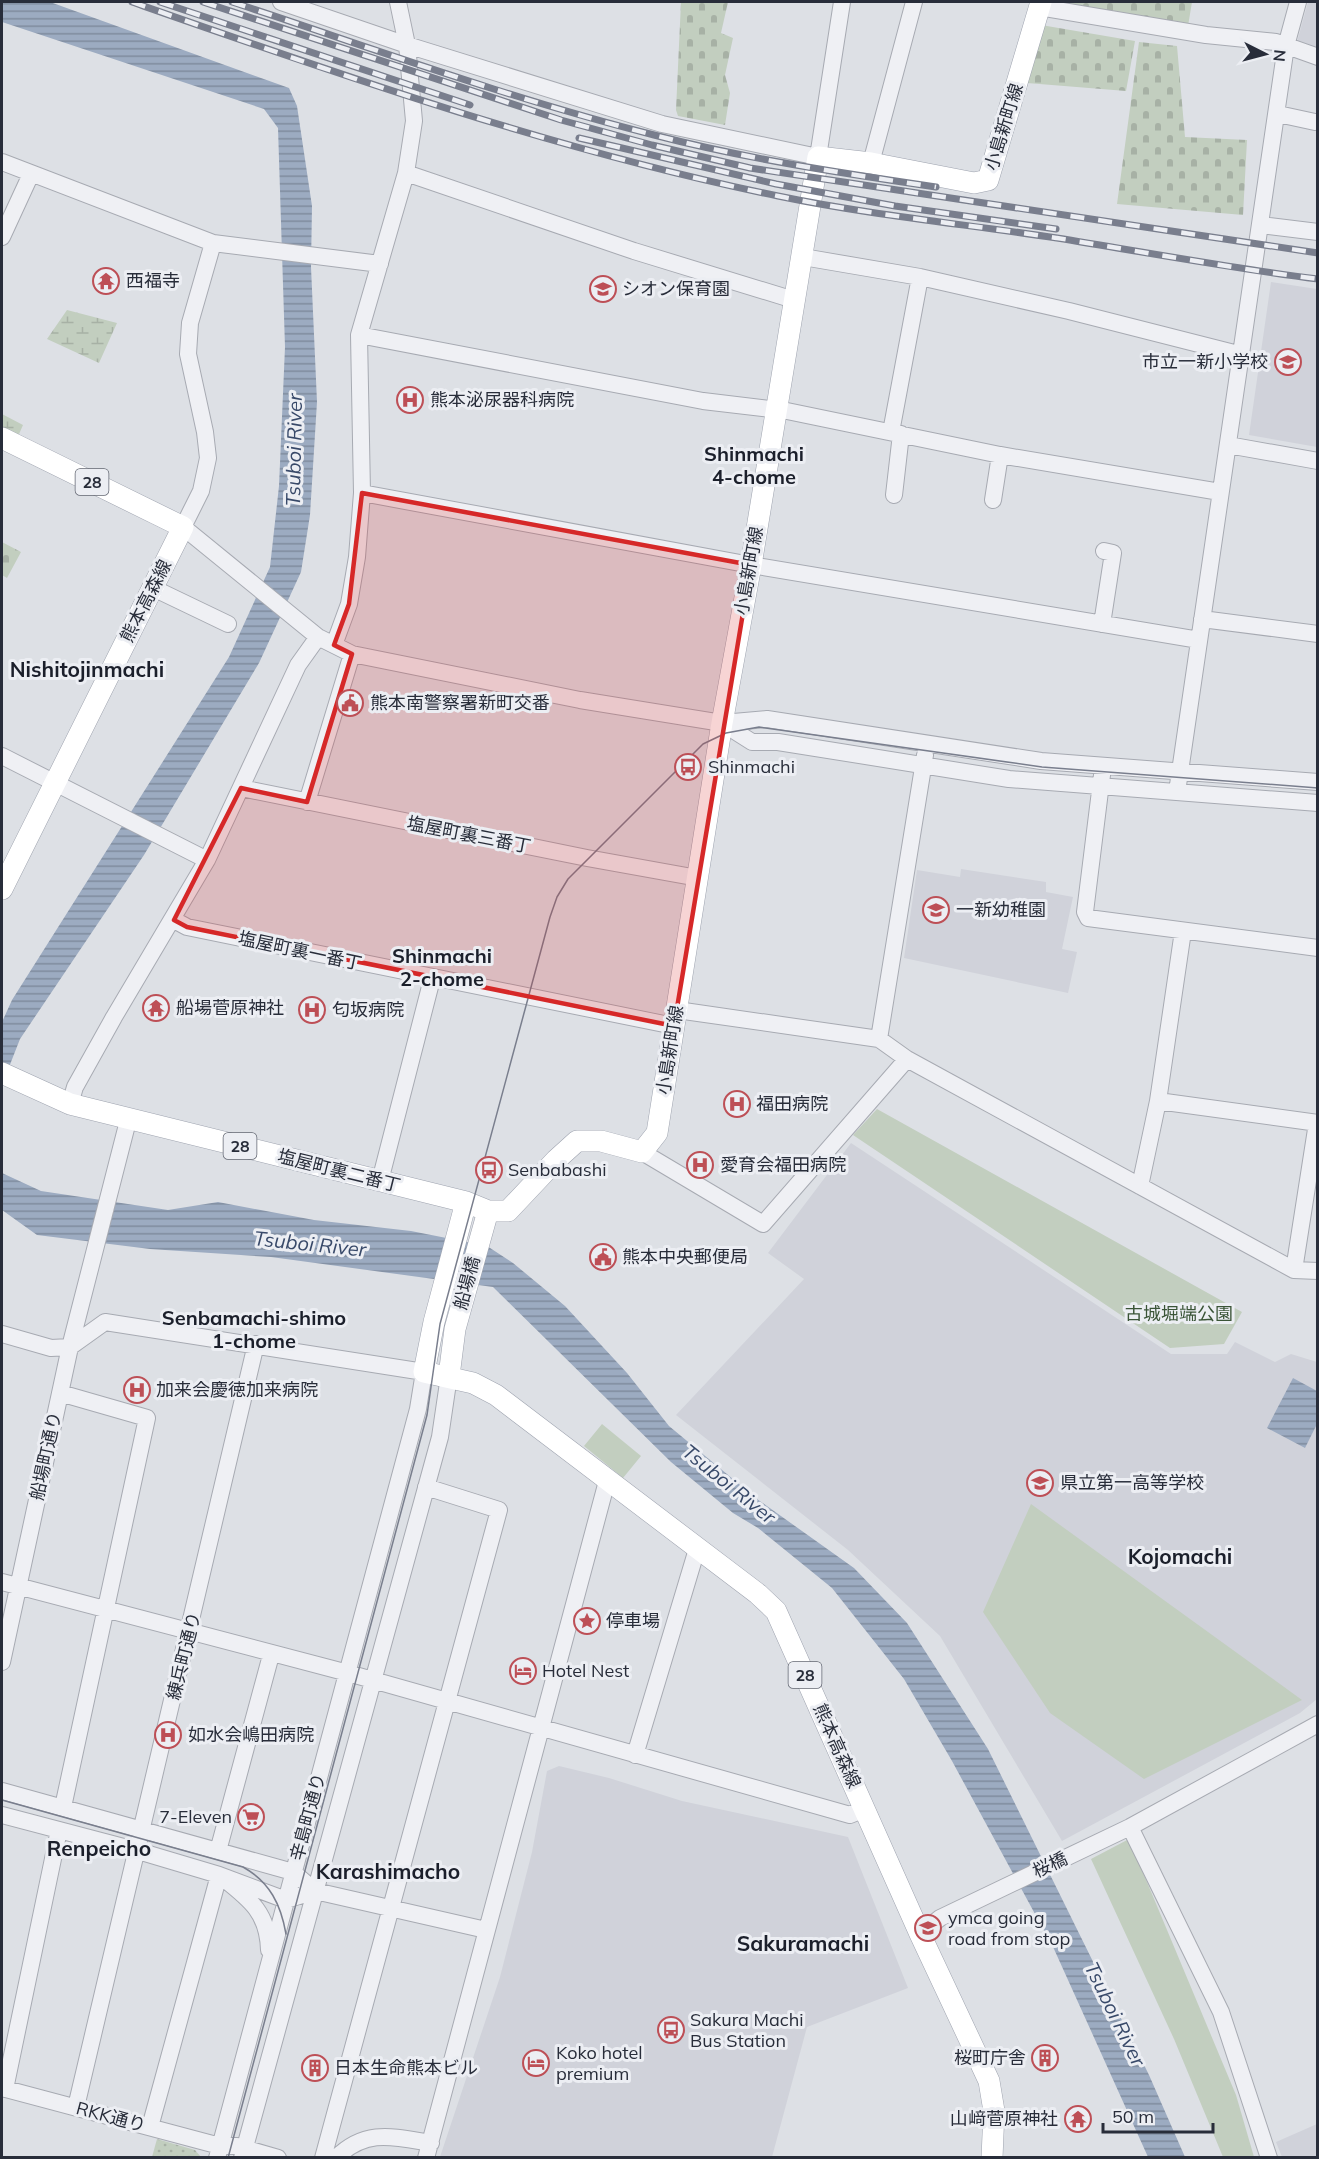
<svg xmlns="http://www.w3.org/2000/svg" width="1319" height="2159" font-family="Mulish,'Noto Sans JP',sans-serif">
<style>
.built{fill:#d0d2da}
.grass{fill:url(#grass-dots)}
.wetland{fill:url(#wetland-marsh)}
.cemetery{fill:url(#cemetery-stones)}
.park{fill:#c2cebf}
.water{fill:url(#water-rules)}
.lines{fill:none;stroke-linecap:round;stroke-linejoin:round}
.minor-casing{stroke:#a7aab2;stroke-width:18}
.major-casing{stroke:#9ea3af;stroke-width:22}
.minor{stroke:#eff0f4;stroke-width:16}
.major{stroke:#fff;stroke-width:21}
.tram{stroke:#797e8d;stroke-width:1.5}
.rail-casing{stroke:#797e8d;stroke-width:7}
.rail{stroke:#eceef3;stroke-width:4.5;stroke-dasharray:14;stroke-linecap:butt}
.marked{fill:#d62828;fill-opacity:0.2;stroke:#d62828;stroke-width:4.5;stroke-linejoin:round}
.labels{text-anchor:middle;stroke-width:6;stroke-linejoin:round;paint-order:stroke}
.shield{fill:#eceef3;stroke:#636772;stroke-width:1.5}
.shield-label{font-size:16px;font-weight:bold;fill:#282d3a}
.street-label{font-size:18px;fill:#282d3a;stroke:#eceef3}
.poi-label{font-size:18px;fill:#282d3a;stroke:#eceef3;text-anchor:start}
.park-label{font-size:18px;fill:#3a5437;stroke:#eceef3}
.water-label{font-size:20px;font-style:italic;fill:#384969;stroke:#eceef3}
.neighbourhood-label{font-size:20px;font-weight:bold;fill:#1b1f2b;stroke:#eceef3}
.quarter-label{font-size:21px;font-weight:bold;fill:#1b1f2b;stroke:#eceef3}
</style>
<defs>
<pattern id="grass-dots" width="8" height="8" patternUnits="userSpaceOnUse" patternTransform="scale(1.5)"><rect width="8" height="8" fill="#c2cebf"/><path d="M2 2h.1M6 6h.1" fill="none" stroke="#a7b1a5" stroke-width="1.8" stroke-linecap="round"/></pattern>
<pattern id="wetland-marsh" width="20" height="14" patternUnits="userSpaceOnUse" patternTransform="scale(1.5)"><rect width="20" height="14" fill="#c2cebf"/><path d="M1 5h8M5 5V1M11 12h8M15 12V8" fill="none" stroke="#a7b1a5"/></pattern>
<pattern id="cemetery-stones" width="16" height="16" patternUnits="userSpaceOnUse" patternTransform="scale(1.5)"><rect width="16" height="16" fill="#c2cebf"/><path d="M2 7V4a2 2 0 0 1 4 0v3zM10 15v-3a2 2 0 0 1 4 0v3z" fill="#a7b1a5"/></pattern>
<pattern id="water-rules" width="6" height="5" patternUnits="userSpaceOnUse" patternTransform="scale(1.5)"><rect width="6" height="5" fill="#9cabc1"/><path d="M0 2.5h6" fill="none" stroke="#7f8c9e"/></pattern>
</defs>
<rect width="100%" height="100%" fill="#dde0e5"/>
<path class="built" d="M1308 2H1317V49L1297 42Z
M1271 282 1317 289V447L1249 435Z
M961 869 1046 882V892L1073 897 1062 949 1077 952 1068 993 904 958 917 870 960 877Z
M851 1143 1171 1354H1227L1235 1342 1275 1362 1291 1354 1317 1362V1699L1300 1713 1062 1841 940 1636 848 1550 676 1415 804 1279 768 1253Z
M559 1766 609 1778 682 1801 848 1837 908 1988 807 2027 772 2157H440L500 1977 532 1852 547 1771Z
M1317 2124V2157H1282L1276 2142Z"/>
<path class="grass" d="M157 2139 195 2150 201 2157H152Z"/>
<path class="wetland" d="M67 310 117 323 99 363 47 339Z
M2 414 23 425 16 441 2 434Z"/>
<path class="cemetery" d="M681 2H728L721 33 733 38 725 75 730 93 725 125 678 116 676 110Z
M1049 2H1192L1188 26Z
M1041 25 1135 41 1126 91 1027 83Z
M1139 42 1177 46 1185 137 1247 140 1243 215 1117 204Z
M2 542 21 552 7 578 2 575Z"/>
<path class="park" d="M877 1109 1242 1312 1224 1344 1170 1348 853 1135Z
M602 1424 641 1456 623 1478 584 1446Z
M1031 1504 1302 1700 1144 1779 1050 1713 983 1612Z
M1129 1839 1236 2095 1254 2157H1223L1174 2039 1091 1859Z"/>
<path class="water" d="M2 2H50L289 88 297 106 312 206 311 267 317 402 310 515 301 572 259 663 144 855 20 1039 2 1085V1022L12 1000 229 657 270 567 279 486 285 347 278 128 264 109 2 22Z
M2 1173 41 1191 168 1210 218 1202 314 1220 411 1231 487 1246 513 1263 565 1306 627 1373 669 1426 757 1499 854 1568 907 1623 988 1749 1149 2075 1185 2157H1148L1054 1949 952 1761 904 1679 832 1588 758 1528 733 1513 671 1462 493 1287 271 1257 150 1249 37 1235 2 1210Z
M1293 1378 1317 1391V1424L1305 1448 1267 1428Z"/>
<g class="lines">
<defs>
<path id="minor" d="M281 2 407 45 662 124 818 157 842 2
M398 2 407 45 414 121 406 173
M1039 7 1206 35 1276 42 1318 57
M1278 114 1315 122
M2 162 213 243 380 264
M871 163 914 2
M1261 225 1318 232
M2 237 31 174
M213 243 190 323 188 354 205 432 208 458 201 491 183 527 318 637 352 654 580 700 722 723 767 719 1041 761 1318 782
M803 257 920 277 1069 311 1242 355
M359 335 703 401 787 411 1000 455 1220 492
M891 432 920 277
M1228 445 1318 461
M362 493 751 565 1199 640
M894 495 901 434
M993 500 1000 455
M153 588 228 624
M1202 619 1318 634
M1102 624 1113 553 1104 551
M334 645 349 604 357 557 362 493 359 335 406 173 634 251 794 300
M722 723 752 742H778L1009 779 1318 803
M2 756 207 860
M1102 775 1085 912 1088 918 1318 948
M241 788 587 858 698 878
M1177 792 1286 46 1298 2
M307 802 352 654
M174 920 187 927 674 1026
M677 1010 879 1039 907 1059 1294 1270 1318 1271
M879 1039 925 755
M1158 1101 1318 1123
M70 1104 75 1087 114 1017 207 860 298 665 318 637
M642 1152 763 1224 907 1059
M380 1181 432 979
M1140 1186 1158 1101 1183 931
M1294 1270 1317 1123
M2 1334 51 1348 70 1347 105 1322 424 1372 418 1409 217 2158
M60 1393 147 1418 63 1807
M2 1582 348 1673 850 1815 865 1809
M2 1662 70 1347 129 1117
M635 1755 697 1549
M2 1791 293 1872 315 1891
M2 1815 135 1850 219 1875 286 1900 315 1891 486 1930
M1130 1827 1221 2012 1269 2158
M218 1851 271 1655
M920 1934 940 1918 1130 1827 1318 1724
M2 2088 220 2146H237L278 2158
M5 2089 59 1830
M76 2107C135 1853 197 1599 256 1344
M150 2127 219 1875C248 1898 268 1911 269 1950
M242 2158 440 1437 449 1376
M323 2158 499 1510 426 1487
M336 2158C366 2128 394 2137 431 2143
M426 2158 607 1481"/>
<path id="major" d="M2 438 183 527 2 889
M2 1073 70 1104 466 1202 488 1211H508L556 1160 577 1141H601L642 1152 657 1133 722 723 751 565 818 157 871 163 974 183 988 180 1041 2
M466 1202 434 1322 424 1372 473 1383 496 1395 758 1594 776 1611 920 1934 989 2081 994 2111 992 2158
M449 1376 455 1329 488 1211"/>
</defs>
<use href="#minor" class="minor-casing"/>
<use href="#major" class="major-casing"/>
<use href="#minor" class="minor"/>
<use href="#major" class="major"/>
<path class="tram" d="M2 1800 243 1867C270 1882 281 1905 286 1934
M228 2158 427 1415 440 1324 550 917 557 897 568 879 703 744 726 733 759 727 1042 767 1318 788"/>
<defs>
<path id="rail" d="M132 2C344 76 557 151 778 196 870 215 964 224 1057 238 1144 252 1230 268 1318 279
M160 2 470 105
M203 2 561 120 652 145 750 168 1318 253
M232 2C372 48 511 99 654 135 747 159 841 173 936 187
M579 138 776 184 895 206 1056 229"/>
</defs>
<use href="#rail" class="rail-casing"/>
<use href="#rail" class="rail"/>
</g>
<path class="marked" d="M362 493 751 565 674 1026 187 927 174 920 241 788 307 802 352 654 334 645 349 604Z"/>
<defs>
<symbol id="temple-ring" viewBox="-11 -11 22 22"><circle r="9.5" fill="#eceef3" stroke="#bd4f56" stroke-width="1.5"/><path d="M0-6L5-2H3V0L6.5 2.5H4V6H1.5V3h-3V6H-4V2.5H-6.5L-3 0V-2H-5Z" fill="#bd4f56"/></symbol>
<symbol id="school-ring" viewBox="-11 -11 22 22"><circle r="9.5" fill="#eceef3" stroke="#bd4f56" stroke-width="1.5"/><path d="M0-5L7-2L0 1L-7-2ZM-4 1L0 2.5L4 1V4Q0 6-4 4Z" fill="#bd4f56"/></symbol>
<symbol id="hospital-ring" viewBox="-11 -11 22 22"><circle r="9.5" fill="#eceef3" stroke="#bd4f56" stroke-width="1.5"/><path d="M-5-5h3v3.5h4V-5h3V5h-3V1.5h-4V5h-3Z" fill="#bd4f56"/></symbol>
<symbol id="civic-ring" viewBox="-11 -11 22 22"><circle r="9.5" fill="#eceef3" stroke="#bd4f56" stroke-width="1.5"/><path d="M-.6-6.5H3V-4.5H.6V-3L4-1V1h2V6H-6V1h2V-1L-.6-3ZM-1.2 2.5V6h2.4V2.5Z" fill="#bd4f56"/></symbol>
<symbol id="bus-ring" viewBox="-11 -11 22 22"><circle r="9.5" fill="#eceef3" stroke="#bd4f56" stroke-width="1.5"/><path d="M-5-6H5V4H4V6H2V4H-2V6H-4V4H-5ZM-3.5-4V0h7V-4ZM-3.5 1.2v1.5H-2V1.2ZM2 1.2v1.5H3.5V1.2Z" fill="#bd4f56"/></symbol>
<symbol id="sight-ring" viewBox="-11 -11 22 22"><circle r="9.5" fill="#eceef3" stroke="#bd4f56" stroke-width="1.5"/><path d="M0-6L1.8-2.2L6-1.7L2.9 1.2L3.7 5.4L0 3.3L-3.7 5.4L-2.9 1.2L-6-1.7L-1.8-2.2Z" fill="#bd4f56"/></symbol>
<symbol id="hotel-ring" viewBox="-11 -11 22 22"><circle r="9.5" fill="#eceef3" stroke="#bd4f56" stroke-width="1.5"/><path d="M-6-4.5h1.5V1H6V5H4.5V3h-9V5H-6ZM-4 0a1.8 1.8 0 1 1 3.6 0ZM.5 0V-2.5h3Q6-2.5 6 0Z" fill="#bd4f56"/></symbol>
<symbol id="supermarket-ring" viewBox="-11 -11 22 22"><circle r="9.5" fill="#eceef3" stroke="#bd4f56" stroke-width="1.5"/><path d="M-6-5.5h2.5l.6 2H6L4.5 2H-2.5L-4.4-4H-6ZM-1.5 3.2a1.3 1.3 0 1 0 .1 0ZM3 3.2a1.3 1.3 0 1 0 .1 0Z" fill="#bd4f56"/></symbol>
<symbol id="university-ring" viewBox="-11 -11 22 22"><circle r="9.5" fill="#eceef3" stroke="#bd4f56" stroke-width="1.5"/><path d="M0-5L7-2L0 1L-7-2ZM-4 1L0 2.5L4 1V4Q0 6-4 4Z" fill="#bd4f56"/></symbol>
<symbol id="building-ring" viewBox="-11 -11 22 22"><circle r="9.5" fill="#eceef3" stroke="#bd4f56" stroke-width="1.5"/><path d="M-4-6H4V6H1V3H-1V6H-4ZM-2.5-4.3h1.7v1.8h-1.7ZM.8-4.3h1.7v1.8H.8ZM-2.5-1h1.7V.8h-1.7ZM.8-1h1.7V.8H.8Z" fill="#bd4f56"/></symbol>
</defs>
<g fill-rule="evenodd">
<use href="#temple-ring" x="91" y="266" width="30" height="30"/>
<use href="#school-ring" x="588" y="274" width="30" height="30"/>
<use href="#school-ring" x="1273" y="347" width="30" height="30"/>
<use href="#hospital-ring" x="395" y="385" width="30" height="30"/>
<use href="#civic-ring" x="335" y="688" width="30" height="30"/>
<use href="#bus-ring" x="673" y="752" width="30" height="30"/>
<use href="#school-ring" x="921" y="895" width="30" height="30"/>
<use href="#temple-ring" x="141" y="993" width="30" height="30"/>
<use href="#hospital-ring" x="297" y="995" width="30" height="30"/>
<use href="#hospital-ring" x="722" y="1089" width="30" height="30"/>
<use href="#hospital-ring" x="685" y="1150" width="30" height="30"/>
<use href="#bus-ring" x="474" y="1155" width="30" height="30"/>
<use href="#civic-ring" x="588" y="1242" width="30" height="30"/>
<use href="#hospital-ring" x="122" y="1375" width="30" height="30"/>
<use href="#school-ring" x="1025" y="1468" width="30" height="30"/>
<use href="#sight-ring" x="572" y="1606" width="30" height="30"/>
<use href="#hotel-ring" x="508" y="1656" width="30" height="30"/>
<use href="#hospital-ring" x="153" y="1720" width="30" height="30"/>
<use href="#supermarket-ring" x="236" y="1802" width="30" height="30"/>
<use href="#university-ring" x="913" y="1913" width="30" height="30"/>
<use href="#bus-ring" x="656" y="2015" width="30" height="30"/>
<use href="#building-ring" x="1030" y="2043" width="30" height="30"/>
<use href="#hotel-ring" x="521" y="2048" width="30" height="30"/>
<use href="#building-ring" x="300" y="2053" width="30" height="30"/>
<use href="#temple-ring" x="1063" y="2104" width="30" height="30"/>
</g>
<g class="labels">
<g class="shield">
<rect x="75.5" y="469" width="33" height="26" rx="4.5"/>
<rect x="223.5" y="1133" width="33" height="26" rx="4.5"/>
<rect x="788.5" y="1662" width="33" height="26" rx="4.5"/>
</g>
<g class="shield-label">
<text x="92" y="488">28</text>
<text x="240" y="1152">28</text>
<text x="805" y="1681">28</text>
</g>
<g class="street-label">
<text transform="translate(1004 127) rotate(-73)" y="6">小島新町線</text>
<text transform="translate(749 571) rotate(-80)" y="6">小島新町線</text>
<text transform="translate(146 601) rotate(-63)" y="6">熊本高森線</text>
<text transform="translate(469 835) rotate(11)" y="6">塩屋町裏三番丁</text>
<text transform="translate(300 951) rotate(12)" y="6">塩屋町裏一番丁</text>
<text transform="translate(670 1050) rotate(-81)" y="6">小島新町線</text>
<text transform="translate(339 1171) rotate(14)" y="6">塩屋町裏二番丁</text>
<text transform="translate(467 1283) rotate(-75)" y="6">船場橋</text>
<text transform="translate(46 1456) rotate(-78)" y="6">船場町通り</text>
<text transform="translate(184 1656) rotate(-76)" y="6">練兵町通り</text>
<text transform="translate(837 1746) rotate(66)" y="6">熊本高森線</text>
<text transform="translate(308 1817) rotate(-75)" y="6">辛島町通り</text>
<text transform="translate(1050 1865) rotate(-25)" y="6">桜橋</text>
<text transform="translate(111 2117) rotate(15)" y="6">RKK通り</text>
</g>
<g class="poi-label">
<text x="126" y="287">西福寺</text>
<text x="622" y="295">シオン保育園</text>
<text x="1268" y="368" text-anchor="end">市立一新小学校</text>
<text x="430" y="406">熊本泌尿器科病院</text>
<text x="370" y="709">熊本南警察署新町交番</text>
<text x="708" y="773">Shinmachi</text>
<text x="956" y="916">一新幼稚園</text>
<text x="176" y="1014">船場菅原神社</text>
<text x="332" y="1016">匂坂病院</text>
<text x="756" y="1110">福田病院</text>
<text x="720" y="1171">愛育会福田病院</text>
<text x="508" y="1176">Senbabashi</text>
<text x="622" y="1263">熊本中央郵便局</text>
<text x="156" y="1396">加来会慶徳加来病院</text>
<text x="1060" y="1489">県立第一高等学校</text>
<text x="606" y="1627">停車場</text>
<text x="542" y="1677">Hotel Nest</text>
<text x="188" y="1741">如水会嶋田病院</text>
<text x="232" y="1823" text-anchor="end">7-Eleven</text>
<text x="948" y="1924">ymca going<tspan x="948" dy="21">road from stop</tspan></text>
<text x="690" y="2026">Sakura Machi<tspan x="690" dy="21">Bus Station</tspan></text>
<text x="556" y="2059">Koko hotel<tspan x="556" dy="21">premium</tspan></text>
<text x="1026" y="2064" text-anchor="end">桜町庁舎</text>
<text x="334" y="2074">日本生命熊本ビル</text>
<text x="1058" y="2125" text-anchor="end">山﨑菅原神社</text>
</g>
<g class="park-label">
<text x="1179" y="1320">古城堀端公園</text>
</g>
<g class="water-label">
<text transform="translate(294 450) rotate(-89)" y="7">Tsuboi River</text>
<text transform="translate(310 1244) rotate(6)" y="7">Tsuboi River</text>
<text transform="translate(729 1484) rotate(39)" y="7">Tsuboi River</text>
<text transform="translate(1115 2014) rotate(64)" y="7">Tsuboi River</text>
</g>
<g class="neighbourhood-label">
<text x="754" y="461">Shinmachi<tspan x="754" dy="23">4-chome</tspan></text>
<text x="442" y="963">Shinmachi<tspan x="442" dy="23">2-chome</tspan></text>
<text x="254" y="1325">Senbamachi-shimo<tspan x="254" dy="23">1-chome</tspan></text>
</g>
<g class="quarter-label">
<text x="87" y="677">Nishitojinmachi</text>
<text x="1180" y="1564">Kojomachi</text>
<text x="99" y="1856">Renpeicho</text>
<text x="388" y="1879">Karashimacho</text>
<text x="803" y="1951">Sakuramachi</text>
</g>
</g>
<rect width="1319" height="2159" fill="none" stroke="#282d3a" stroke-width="6"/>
<g transform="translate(1265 54) rotate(96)" stroke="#eceef3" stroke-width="4.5" paint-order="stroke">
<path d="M0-4.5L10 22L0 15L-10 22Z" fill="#282d3a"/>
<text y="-9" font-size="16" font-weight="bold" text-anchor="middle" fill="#282d3a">N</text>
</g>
<path d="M1103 2123v9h110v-9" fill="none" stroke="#282d3a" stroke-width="3"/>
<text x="1112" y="2123" font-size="18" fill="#282d3a" stroke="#eceef3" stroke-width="4.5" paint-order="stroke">50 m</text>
</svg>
